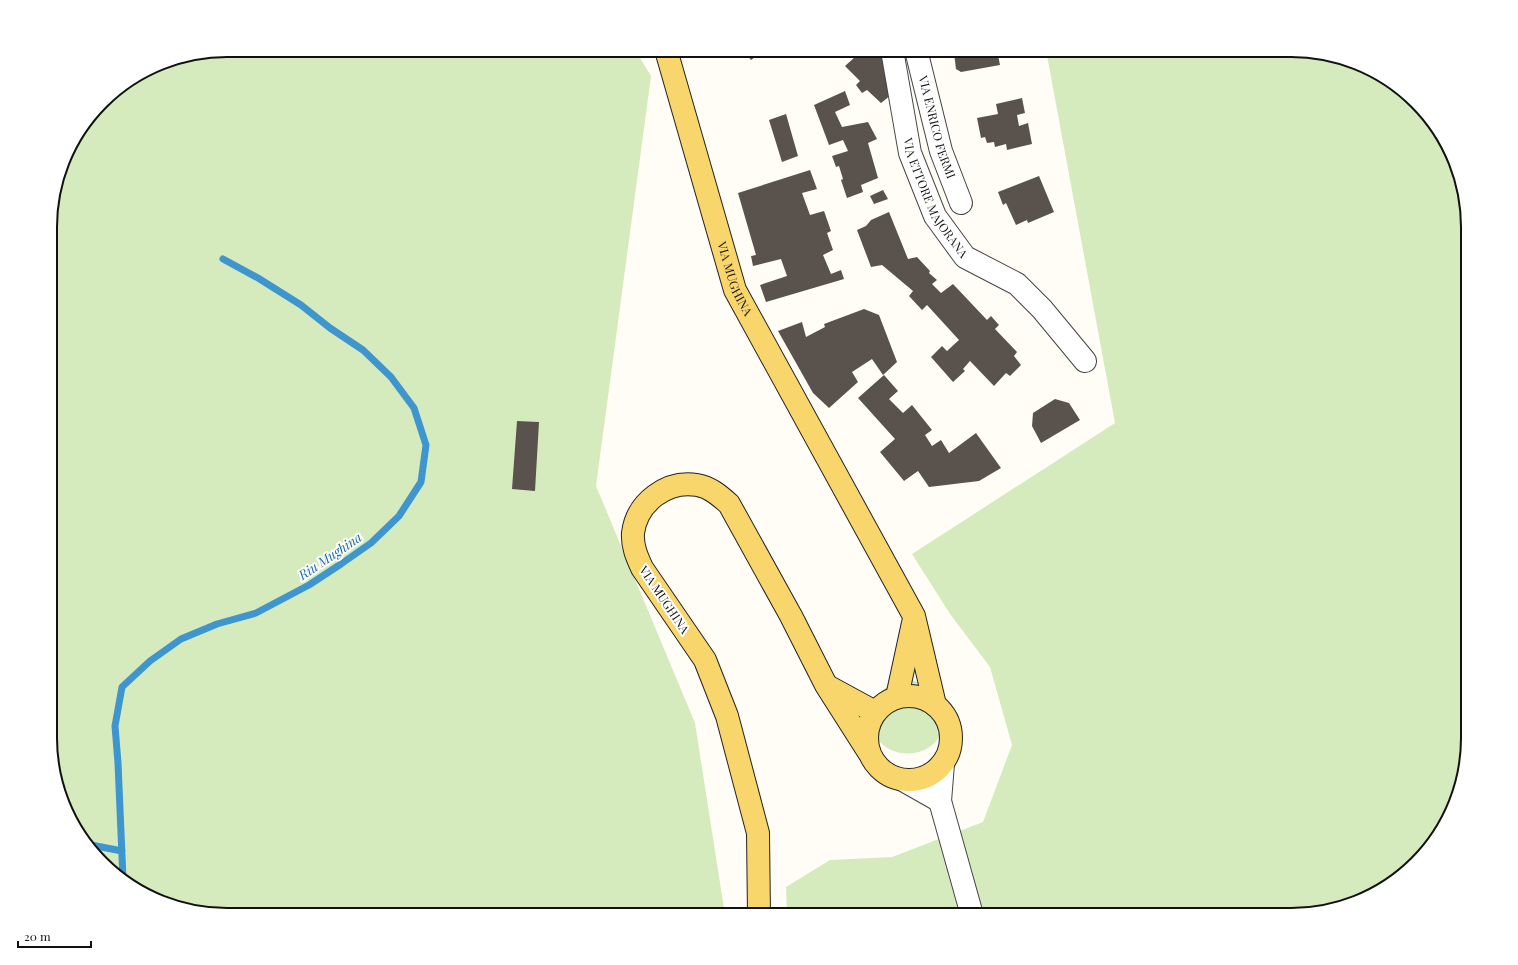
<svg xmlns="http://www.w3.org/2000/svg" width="1518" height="965" font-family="'Playfair Display',serif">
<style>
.green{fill:#d5ebbd}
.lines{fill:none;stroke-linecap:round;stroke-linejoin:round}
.stream{stroke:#3f96cf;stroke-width:7}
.building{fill:#5a524d}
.minor-casing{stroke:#444;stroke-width:24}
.major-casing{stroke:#222;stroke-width:24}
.minor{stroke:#fff;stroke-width:22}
.major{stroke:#f9d66b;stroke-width:22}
.labels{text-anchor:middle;stroke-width:4;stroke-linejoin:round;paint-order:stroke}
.street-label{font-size:12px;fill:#111;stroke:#fff}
.water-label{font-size:13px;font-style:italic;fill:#1768a6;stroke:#fff}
.rim{fill:none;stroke:#111;stroke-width:2}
</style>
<rect width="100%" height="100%" fill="#fffdf5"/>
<path class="green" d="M227 50H635L651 76 596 486 695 723 725 915H227L181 909 129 885 74 827 51 761V204L68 149 110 94 160 63Z
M1046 50H1291L1337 56 1389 80 1444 138 1468 216V749L1459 795 1438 836 1379 891 1302 915H787L786 887 830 860 892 857 983 822 1012 745 990 667 950 614 912 554 1115 423Z
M912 680 918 682 944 709C953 768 863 768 873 711 877 686 890 684 912 680Z"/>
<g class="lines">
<path class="stream" d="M91 845 122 851
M123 879 118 763 115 726 122 687 150 661 181 639 217 624 256 613 309 585 341 564 371 543 399 516 421 482 426 445 414 408 391 377 363 350 330 328 301 305 258 278 223 259"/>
</g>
<path class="building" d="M743 50H765L751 60Z
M850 50H882L891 95 881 103 867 90 862 93 856 85 860 81 845 66 855 57Z
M949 50H997L1000 65 961 72 956 69 954 53 950 54Z
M845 91 850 105 835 112 842 127 868 122 877 139 868 143 878 178 861 185 863 192 847 198 841 180 843 179 839 166 836 167 832 156 848 151 843 140 829 145 814 105Z
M1022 98 1025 113 1017 115 1019 126 1028 123 1032 144 1007 150 1006 144 995 147 994 142 987 143 985 137 981 138 977 118 998 114 996 104Z
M786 114 798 156 782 162 769 120Z
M810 170 817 189 802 193 810 215 824 211 831 231 827 233 833 250 823 255 831 274 841 270 844 279 766 302 760 285 787 276 781 259 753 266 751 256 756 255 738 193Z
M1039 176 1054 212 1028 223 1027 220 1016 225 1006 203 1003 205 998 192Z
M883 190 888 199 874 204 870 196Z
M889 212 908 259 917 257 930 271 929 273 937 280 932 284 941 293 953 284 987 320 991 316 999 325 995 329 1017 352 1014 356 1021 365 1010 376 1006 373 994 386 970 361 963 369 965 371 953 382 931 357 942 346 947 351 959 340 927 305 922 310 909 296 913 291 882 265 871 267 857 230 866 226 871 220Z
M864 309 879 315 897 362 883 375 872 359 852 372 858 382 829 408 813 393 778 331 802 322 806 337 825 327 824 324Z
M884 375 898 391 889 399 903 413 912 405 932 430 925 435 932 446 941 440 949 453 976 433 1001 468 979 481 929 487 918 471 904 481 880 452 895 439 858 398Z
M1055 399 1069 403 1080 420 1041 443 1032 426 1033 413Z
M517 421 539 422 535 491 512 489Z"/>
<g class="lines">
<defs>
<g id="minor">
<path id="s1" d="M892 50 910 153 935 216 965 257 1017 284 1042 309 1085 361"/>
<path id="s2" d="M916 50 941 151 961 203"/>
<path d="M943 764 940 801 972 915"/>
<path d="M903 780 940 801"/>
</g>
<g id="major">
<path id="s3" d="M666 50 735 290 914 616 935 705"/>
<path d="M829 687 875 712"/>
<circle cx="909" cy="738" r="42"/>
<path d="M897 697 913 623"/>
<path d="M759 915 758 833 727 716 705 660 642 568C637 557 632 546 633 533 637 502 667 480 697 485 710 487 720 496 729 504L791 616 826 685 868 751"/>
</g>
</defs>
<use href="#minor" class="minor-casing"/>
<use href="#major" class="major-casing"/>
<use href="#minor" class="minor"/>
<use href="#major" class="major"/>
</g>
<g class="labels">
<g class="street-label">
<text dy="4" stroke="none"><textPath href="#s2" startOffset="80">VIA ENRICO FERMI</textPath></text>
<text dy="4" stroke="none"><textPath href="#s1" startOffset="156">VIA ETTORE MAJORANA</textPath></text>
<text dy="4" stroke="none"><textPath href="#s3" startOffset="239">VIA MUGHINA</textPath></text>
<text transform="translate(664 600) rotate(56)" y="4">VIA MUGHINA</text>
</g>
<g class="water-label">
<text transform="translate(330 556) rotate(-34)" y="5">Riu Mughina</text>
</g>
</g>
<path d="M0 0H1518V965H0ZM227 57H1291A170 170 0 0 1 1461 227V738A170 170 0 0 1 1291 908H227A170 170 0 0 1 57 738V227A170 170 0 0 1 227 57Z" fill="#fff" fill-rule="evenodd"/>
<path class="rim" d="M227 57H1291A170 170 0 0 1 1461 227V738A170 170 0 0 1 1291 908H227A170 170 0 0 1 57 738V227A170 170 0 0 1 227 57Z"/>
<path d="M18 941v6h73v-6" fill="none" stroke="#111111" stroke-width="2"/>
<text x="24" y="941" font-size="12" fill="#111111" stroke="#ffffff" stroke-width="3" paint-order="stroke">20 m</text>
</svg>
